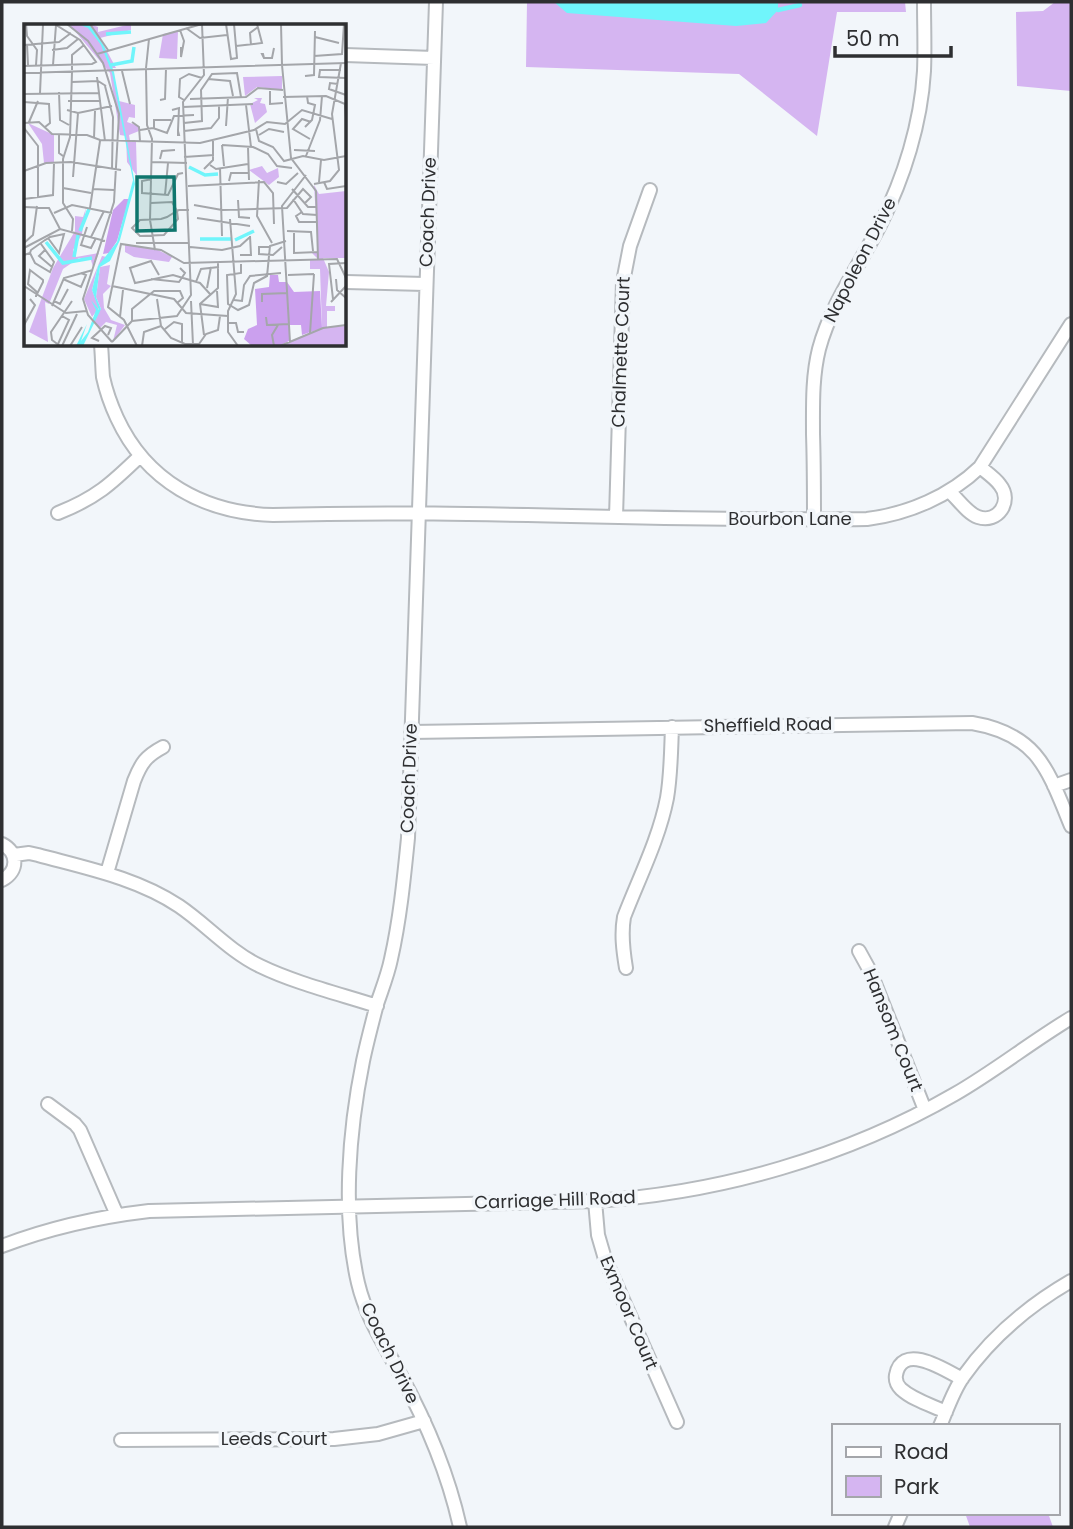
<svg xmlns="http://www.w3.org/2000/svg" width="1073" height="1529" font-family="Poppins,sans-serif">
<style>
.green{fill:#d5b5f1}
.water{fill:#70f5fb}
.lines{fill:none;stroke-linecap:round;stroke-linejoin:round}
.stream{stroke:#70f5fb;stroke-width:4.5}
.street-casing{stroke:#b6babe;stroke-width:16}
.street{stroke:#fff;stroke-width:12}
.labels{text-anchor:middle;stroke-width:7;stroke-linejoin:round;paint-order:stroke}
.street-label{font-size:18px;fill:#2e2f31;stroke:#f2f6fa}
.inset-river{fill:none;stroke:#70f5fb;stroke-width:3.5}
.inset-road{fill:none;stroke:#a4a6aa;stroke-width:2}
.view{fill:#0f766e;fill-opacity:0.15;stroke:#0f766e;stroke-width:3.5}
.inset-edge{fill:none;stroke:#2e2f31;stroke-width:3.5}
</style>
<rect width="100%" height="100%" fill="#f2f6fa"/>
<path class="green" d="M527 2H905L906 12H837L817 136 739 74 526 67Z
M1055 2H1071V91L1017 86 1016 12 1043 11Z
M965 1513H1048L1053 1527H970Z"/>
<path class="water" d="M554 2H778V10L766 23 736 26 567 13Z"/>
<g class="lines">
<path class="stream" d="M778 10 800 5"/>
<defs>
<path id="street" d="M436 2 408 838C404 878 400 919 391 959 388 974 382 989 377 1004 372 1023 367 1042 363 1061 349 1130 342 1214 358 1283 366 1317 384 1344 400 1374 427 1423 448 1473 460 1527
M345 55 434 58
M346 282 425 284
M101 345C102 355 102 366 103 377 106 391 111 405 117 418 146 481 204 513 273 515 470 509 669 522 867 519 908 514 950 496 980 467L1071 324
M949 491C958 499 967 513 978 517 998 524 1013 501 1000 485 995 478 986 472 980 467
M58 513C96 498 111 484 140 456
M616 517 623 282 630 246 650 190
M814 520C814 491 814 463 813 434 813 406 812 377 819 349 831 304 859 266 880 225 904 178 921 123 924 71 925 48 924 25 924 2
M411 732 972 723C1038 734 1048 770 1071 826
M1054 786 1071 780
M2 844C18 852 19 871 2 880
M14 855 29 853 38 855C86 868 137 878 179 906 207 925 229 951 260 966 295 983 340 994 377 1006
M107 873 134 781C141 763 146 756 163 747
M859 951 870 971 925 1110
M626 968C623 950 621 934 624 917 639 878 659 839 667 798 671 775 671 751 672 727
M48 1104 75 1124 80 1130 117 1215
M595 1201 598 1235 605 1259 677 1422
M2 1246C49 1228 98 1217 149 1211L595 1201C720 1193 846 1157 955 1094 995 1071 1031 1042 1071 1018
M946 1412C931 1405 913 1400 901 1389 897 1385 895 1381 896 1375 902 1341 947 1371 962 1379
M940 1426C947 1410 953 1391 963 1377 992 1336 1028 1306 1071 1281
M121 1440 334 1439 378 1434 424 1421
M895 1527 901 1513"/>
</defs>
<use href="#street" class="street-casing"/>
<use href="#street" class="street"/>
</g>
<g class="labels">
<g class="street-label">
<text transform="translate(428 212) rotate(-88)" y="6">Coach Drive</text>
<text transform="translate(860 260) rotate(-63)" y="6">Napoleon Drive</text>
<text transform="translate(621 352) rotate(-88)" y="6">Chalmette Court</text>
<text x="790" y="525">Bourbon Lane</text>
<text transform="translate(768 725) rotate(-1)" y="6">Sheffield Road</text>
<text transform="translate(409 778) rotate(-88)" y="6">Coach Drive</text>
<text transform="translate(893 1030) rotate(68)" y="6">Hansom Court</text>
<text transform="translate(555 1200) rotate(-2)" y="6">Carriage Hill Road</text>
<text transform="translate(629 1313) rotate(67)" y="6">Exmoor Court</text>
<text transform="translate(390 1353) rotate(64)" y="6">Coach Drive</text>
<text x="274" y="1445">Leeds Court</text>
</g>
</g>
<g transform="translate(24 24)">
<rect width="322" height="322" fill="#f2f6fa"/>
<path d="M45 0H66L74 3V8L107 0V6L76 14 92 44H88L95 77 111 81V94L105 93 103 98 115 102V107L105 111 106 117 112 118 113 152 103 138 102 112 96 111 86 49ZM154 7 153 35 135 34 139 10ZM258 52V66L233 63 221 72 219 53ZM230 74H238L236 79 241 80 243 88 231 99 226 80 234 76ZM4 99 30 111V138L20 139 18 120ZM238 142 243 149 254 144 255 153 245 161 225 146ZM290 161 295 170 322 167V234H299L305 248 302 282H311V287H303V303L322 302V322H256L298 303 296 245H286V236H295L288 229 294 228ZM62 184 58 210 49 226 52 233 75 229 69 243 67 236 55 234 39 245 25 280 21 278 24 318 5 308 29 244 51 207V192L59 193ZM101 220 134 226 148 233 145 238 110 233 101 228ZM78 232 83 233 74 242 68 266 75 284 68 293 60 275ZM86 241 83 260 87 262 79 270 80 284 87 296 101 301 89 317 93 301 82 298 75 305 69 294 77 285 72 273 76 243Z" fill="#d5b5f1"/>
<path d="M100 175H105L93 217 85 229 79 230 89 186ZM246 251H254L255 258H263L270 268 296 267 298 304 278 311 277 301H265V317L255 322H228L220 315 224 305 233 301 231 265 245 263Z" fill="#cba0ee"/>
<path d="M54 0H65L80 22 90 48 111 160 96 216 86 237 76 243 72 273 77 285 59 322H52L63 300 57 317 64 308 72 286 67 276 75 286 68 266 74 242 93 218 109 156 88 49 77 21 64 4Z" fill="#70f5fb"/>
<path class="inset-river" d="M82 10 107 8M87 41 108 37 110 23M165 143 181 151 194 150M56 207 65 185M176 215H208M211 216 230 207M22 218 39 239 68 234M50 233 54 211"/>
<path class="inset-road" d="M2 0 3 12 13 26 12 41M43 0 64 17 79 39 95 90 90 178 59 275 64 291 88 318M66 0 84 26M202 0 207 35 213 34 210 0M257 0 258 41M162 4 176 14 203 11M156 6 160 17 157 33V23M291 13 315 19M3 20 4 41M0 21 35 18 47 9M227 21 226 9 234 3M212 22 238 19 233 0M28 26 43 24 54 15M73 30 178 0M290 32 318 30 320 0M240 34 238 30H239L240 34H248L250 24M258 41 267 134 292 167 294 235M0 42 68 40 72 38 56 16 32 1 29 41M122 44 125 15M48 46V31L60 21M122 46 123 101 128 115 126 196 131 226M317 46H296L295 53 322 54M98 47 106 80M48 48 46 113 39 135V179L49 195 48 207M0 49 322 39M281 52 290 51 291 7M73 53 81 117M184 55 206 57 209 72M48 58 74 57 82 62M314 60 306 59 305 65 322 71M81 62 89 93 88 145M246 67V80L259 79M35 68 36 96 45 101M16 69 19 0M0 70 75 69M259 73 302 72 321 80 322 94M166 75 222 73 234 64 259 66M136 76 141 75 142 45M160 76 155 73 156 55 165 50 178 54M44 77H77M0 78 25 80 26 99 21 103M222 81 227 123M159 83 229 80M43 86 54 89 88 82M148 86 155 84 154 106V111H155L154 107M5 98 14 77M108 98 115 103 116 117M0 99 15 98 28 110 63 111 76 116 176 119 230 106 243 98 261 100 278 86 308 95M160 99 178 97 177 66 188 50 213 49 217 73M202 102 204 73M281 103 288 96 291 81 284 79 283 72M0 104 14 122V174M130 104V96H147M232 105 235 117 249 123 260 137 279 132 300 136 322 132M116 106 129 104 143 109 150 92 170 91M160 107 187 104 195 94V82M35 110V129L39 132M235 111 245 105 260 108M70 114 71 87M286 115 269 105 278 95 287 98M198 121 229 123 244 130 253 142 268 144M198 121 200 142M224 123 225 156M270 126 291 127M282 132 296 96 298 72M160 133 190 131M136 135 138 127 151 126M128 138 163 139M186 141 192 145 224 140M196 144 198 212M180 145 189 136V117M0 147 22 139 47 138 97 146M49 153 54 89M128 155 118 157V169L144 171 154 150 159 149M235 156 233 192 248 219M205 157 207 149H224M253 158 262 160 274 149M295 158 297 136M300 158 303 165 322 162M290 160 306 157 315 146 308 90 317 39M164 162 240 158 249 169 250 200M39 164 67 169M68 165 90 166M268 165 284 183H293M141 171 144 139M0 175 29 171 30 139M269 175 279 190 293 191M214 176 215 193 226 194M127 179 148 178 153 187M170 181 198 186 263 184 279 165 287 173 281 179M0 183 25 184 36 205M66 184 76 117M153 187 154 195 140 211 116 212 108 204 116 196 137 195 143 193 151 188 152 187H153L155 186H165M278 188 272 192 275 198H293M30 189 48 181 88 189M173 194 226 202M206 195 212 270 204 287V308L214 322M63 203 57 221 67 224 72 214M263 207 287 208 289 227M270 209V229L294 228M67 213 80 187M0 219 9 211 13 182M112 219H164M166 223 198 226 216 222 226 213M245 223H235V230L249 231 258 223M0 224 36 205 81 217M21 226 15 232 28 243M6 229 11 239 26 248 30 238 17 220M0 231 6 229 7 226 21 216 23 215 26 213 40 210 35 229 24 214M216 231H227L226 212M217 240V249L203 251 204 280 214 286 225 281 230 259 243 252 246 222 262 217M135 251 127 237 106 244 111 259 149 251 176 259 186 270M264 251 290 250M39 255 57 263 62 251 57 249M127 255 155 258 161 249 156 244M312 255 313 266 322 274M172 258 177 245 195 243M0 262 42 289 62 287M88 262 150 275 162 289 204 292M183 264 187 243M12 273V272L19 258V256L6 246 4 260 14 269M133 275 137 302 147 314 161 320H175L182 310 194 306 196 292M309 275 305 240 322 239M210 276 218 277 220 261 226 252 257 249M30 277 36 280 44 265M167 277 169 321M238 278V270L264 269M307 278 322 262M176 280 194 283 193 267M28 282 40 254 69 246M96 293 99 266M242 293 243 301 265 300M108 297V285L130 267H156L159 274 153 279M204 299H212L214 308H220M0 301 11 281 6 275M141 305 150 298 158 300V318M286 309 290 250M180 311 176 280 194 264V238M75 317 68 314 81 302 87 304 84 311M88 318 108 297 153 292 167 271 159 78 180 51 178 0M266 318 258 182 282 151M34 320 45 296 38 292M36 322 28 316 27 308 48 277M38 322 53 290M46 322 58 303M113 322 100 296 84 283 97 220 137 226 160 239 313 235 322 254M118 322 120 308 137 302M250 322 248 311 254 301M256 322 299 304 322 301"/>
<path class="view" d="M113 153H150L151 206 113 207Z"/>
<rect width="322" height="322" class="inset-edge"/>
</g>
<rect width="1073" height="1529" fill="none" stroke="#2e2f31" stroke-width="7"/>
<rect x="832" y="1424" width="228" height="91" fill="#f2f6fa" stroke="#a4a6aa" stroke-width="2"/>
<rect x="846" y="1447" width="35" height="10" fill="#ffffff" stroke="#a4a6aa" stroke-width="2"/>
<text x="894" y="1459" font-size="21" fill="#2e2f31">Road</text>
<rect x="846" y="1476" width="35" height="21" fill="#d5b5f1" stroke="#a4a6aa" stroke-width="2"/>
<text x="894" y="1494" font-size="21" fill="#2e2f31">Park</text>
<path d="M835 46v10h116v-10" fill="none" stroke="#2e2f31" stroke-width="3.5"/>
<text x="846" y="46" font-size="21" fill="#2e2f31" stroke="#f2f6fa" stroke-width="5" paint-order="stroke">50 m</text>
</svg>
